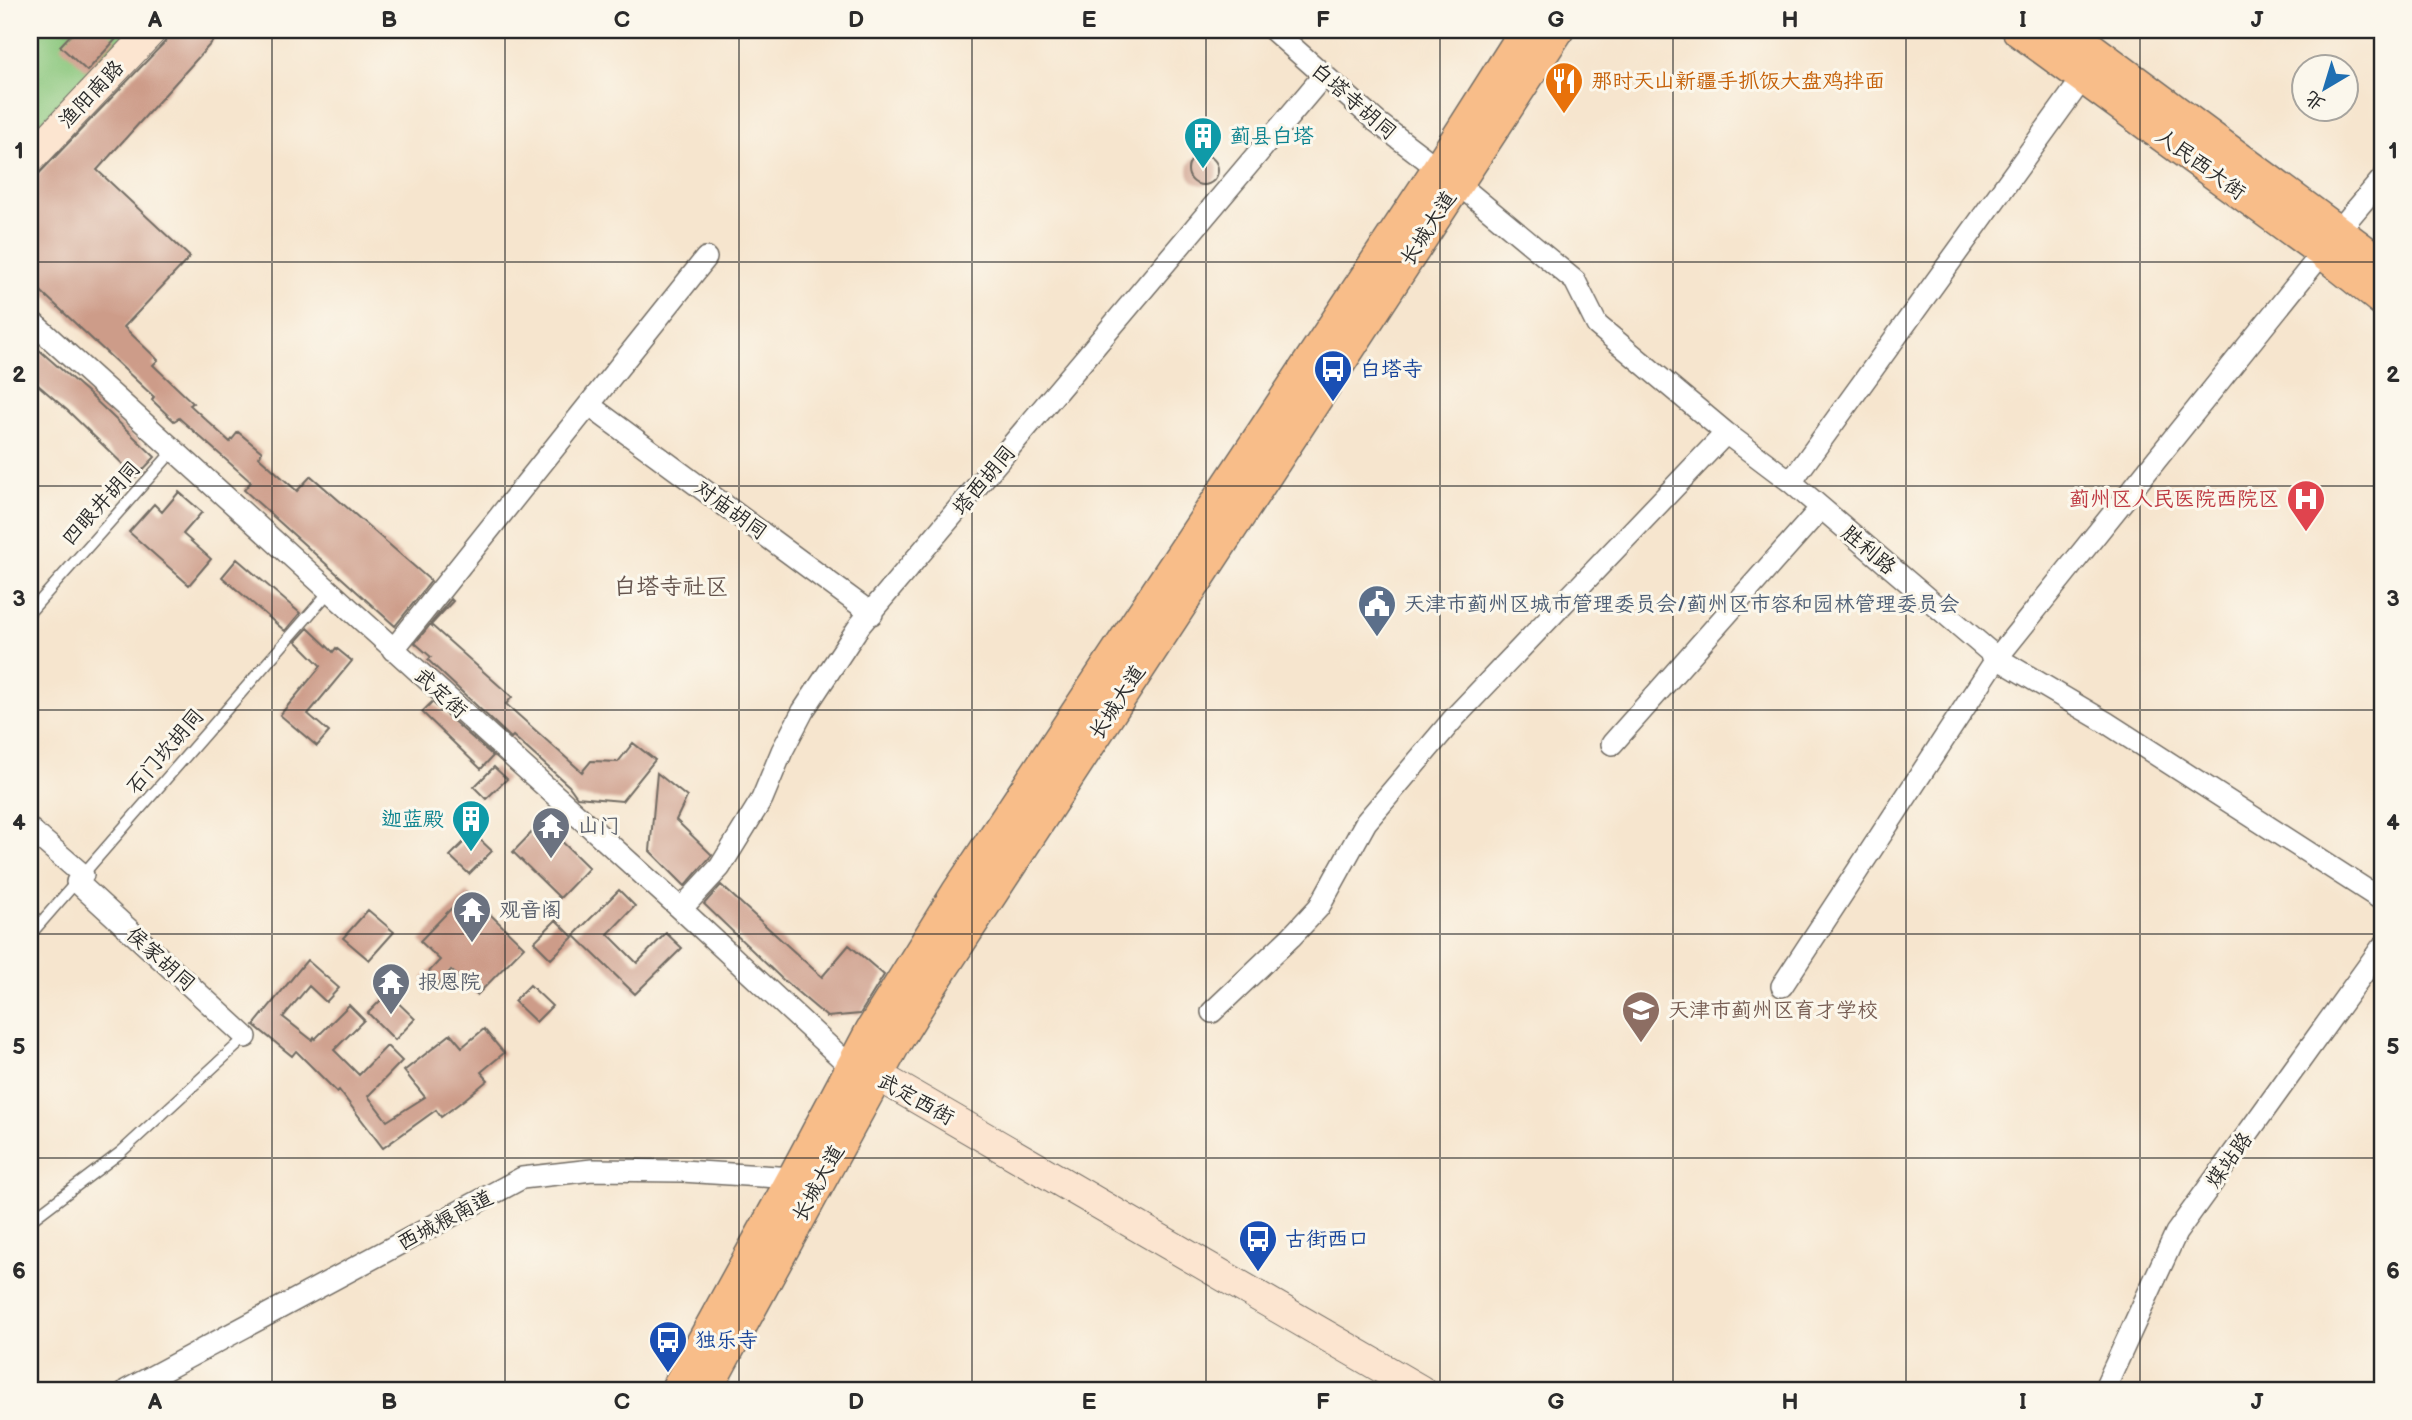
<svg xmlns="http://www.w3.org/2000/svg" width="2412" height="1420" font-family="'Balsamiq Sans','LXGW WenKai TC',sans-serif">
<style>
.green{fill:#89c67b;stroke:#5a7853;stroke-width:2}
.building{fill:#cd9c89}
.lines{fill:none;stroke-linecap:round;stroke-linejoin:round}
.lane-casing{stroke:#726c64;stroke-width:13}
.street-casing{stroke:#726c64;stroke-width:24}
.secondary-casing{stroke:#726c64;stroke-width:32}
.primary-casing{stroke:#726c64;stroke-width:36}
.lane{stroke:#fff;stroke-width:10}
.street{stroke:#fff;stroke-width:21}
.secondary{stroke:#fce5d0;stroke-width:30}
.primary{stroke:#f8bd89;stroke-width:33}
.grid{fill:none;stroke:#2b2b2b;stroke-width:2;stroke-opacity:0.55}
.labels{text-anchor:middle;stroke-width:6;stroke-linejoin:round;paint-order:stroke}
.food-label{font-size:21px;fill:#c56008;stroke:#fbf7ec;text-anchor:start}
.street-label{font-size:21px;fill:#2b2b2b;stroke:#fbf7ec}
.culture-label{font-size:21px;fill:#0d838f;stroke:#fbf7ec;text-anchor:start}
.transit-label{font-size:21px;fill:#164399;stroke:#fbf7ec;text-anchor:start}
.health-label{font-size:21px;fill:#be3a42;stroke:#fbf7ec;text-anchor:end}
.service-label{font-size:21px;fill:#4e5e75;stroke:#fbf7ec;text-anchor:start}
.worship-label{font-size:21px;fill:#5b616d;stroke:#fbf7ec;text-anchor:start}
.education-label{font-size:21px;fill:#785e54;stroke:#fbf7ec;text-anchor:start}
.neighbourhood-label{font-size:23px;fill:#64534c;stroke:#fbf7ec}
.neatline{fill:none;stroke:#2b2b2b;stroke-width:2.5}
.grid-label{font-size:23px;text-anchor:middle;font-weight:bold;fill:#2b2b2b}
</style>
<rect width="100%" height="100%" fill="#fbf7ec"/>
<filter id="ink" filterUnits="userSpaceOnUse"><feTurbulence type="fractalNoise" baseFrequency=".0143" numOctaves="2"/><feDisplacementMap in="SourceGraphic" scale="14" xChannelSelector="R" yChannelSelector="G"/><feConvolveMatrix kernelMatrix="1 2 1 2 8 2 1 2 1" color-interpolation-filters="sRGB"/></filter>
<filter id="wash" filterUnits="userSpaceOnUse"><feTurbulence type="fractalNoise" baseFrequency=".00686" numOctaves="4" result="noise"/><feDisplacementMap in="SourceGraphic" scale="28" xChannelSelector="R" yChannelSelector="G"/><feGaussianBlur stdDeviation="1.57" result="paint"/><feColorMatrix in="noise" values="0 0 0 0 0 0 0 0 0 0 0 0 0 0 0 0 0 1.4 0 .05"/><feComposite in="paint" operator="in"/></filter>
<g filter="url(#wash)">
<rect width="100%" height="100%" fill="#f6e5ce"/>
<path class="green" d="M30 30H130L30 135Z"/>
<g id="blocks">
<path class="building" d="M75 30H106L116 39 87 71 60 46Z
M171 30H223L97 170 190 257 124 327 158 360 153 365 193 403 190 405 230 442 238 432 262 452 259 457 297 491 311 476 431 581 395 626 244 490 251 482 179 418 174 421 152 400 154 397 30 281V183L165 42Z
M1188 170a15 15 0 1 1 30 0a15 15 0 1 1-30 0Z
M30 342 87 392 155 457 136 477 68 411 30 378Z
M179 492 202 512 183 534 211 559 189 585 129 532 154 504 162 512Z
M237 559 300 613 285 631 222 577Z
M451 599 453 601 431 625 512 697 506 704 582 772 591 761 618 762 633 743 655 760 622 801 577 797 569 786 513 736 511 738 428 660 431 657 415 643Z
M308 628 333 652 336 648 352 661 308 714 329 732 317 746 280 715 321 666 296 641Z
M432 702 493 756 481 769 422 712Z
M494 767 507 779 486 799 474 787Z
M657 773 687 797 676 820 712 855 685 886 650 851Z
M542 822 589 868 560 898 513 852Z
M473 833 492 851 469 874 450 856Z
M721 885 822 977 849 945 884 975 860 1014 827 1017 781 978 704 904Z
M619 890 635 906 608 934 637 963 666 933 682 948 635 994 574 935Z
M467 892 524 947 477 995 451 970 434 989H428L424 984 423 978 440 960 420 941Z
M368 910 394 932 369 960 343 938Z
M556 920 573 937 551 959 534 942Z
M307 960 339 988 326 1002 309 986 283 1017 312 1040 314 1037 315 1039 349 1005 364 1020 334 1050 359 1075 387 1046 402 1061 368 1096 387 1121 425 1097 404 1071 451 1034 462 1047 484 1029 504 1053 481 1072 488 1080 465 1099 441 1117 436 1110 383 1148 339 1090 337 1092 296 1051 292 1056 254 1025Z
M530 985 552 1006 536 1022 514 1001Z
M388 993 415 1019 395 1040 368 1013Z"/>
</g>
</g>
<g filter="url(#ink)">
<use href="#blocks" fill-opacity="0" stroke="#726c64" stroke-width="2"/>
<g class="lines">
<defs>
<path id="lane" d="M30 612 173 451
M30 935 329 592
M30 1221 121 1152 246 1037"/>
<path id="street" d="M1273 30 1377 122 1457 183 1575 281 1597 325 1726 433 1791 482 1997 658 2107 723 2382 900
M2338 231 2382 179
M30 320 681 909 851 1067
M590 406 872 614
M1791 482 2083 78
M393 650 706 258
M1612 744 1820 509
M30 829 83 875
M77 882 246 1037
M681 909 720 867 762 799 782 751 803 711 860 625 1324 75
M1782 986 1997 658 2323 252
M1212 1012 1291 937 1319 907 1366 822 1455 717 1726 433
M127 1390 522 1178 592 1170 682 1171 794 1178
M2104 1390 2176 1233 2382 947"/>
<path id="secondary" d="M30 159 152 30
M855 1069 877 1075 1420 1390"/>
<path id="primary" d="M2019 30 2323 252 2382 299
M2065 30 2382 265
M677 1390 794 1178 872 1031 958 893 1438 170 1527 30
M705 1390 893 1045 922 998 1557 30"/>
</defs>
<use href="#lane" class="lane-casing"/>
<use href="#street" class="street-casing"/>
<use href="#secondary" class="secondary-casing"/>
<use href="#primary" class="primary-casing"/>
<use href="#lane" class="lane"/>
<use href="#street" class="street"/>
<use href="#secondary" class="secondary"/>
<use href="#primary" class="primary"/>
</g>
</g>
<path class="grid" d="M272 30V1390M505 30V1390M739 30V1390M972 30V1390M1206 30V1390M1440 30V1390M1673 30V1390M1906 30V1390M2140 30V1390M30 262H2382M30 486H2382M30 710H2382M30 934H2382M30 1158H2382"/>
<defs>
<symbol id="restaurant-pin" viewBox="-11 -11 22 30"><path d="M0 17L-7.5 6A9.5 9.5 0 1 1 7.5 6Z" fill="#e8710a" stroke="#fbf7ec"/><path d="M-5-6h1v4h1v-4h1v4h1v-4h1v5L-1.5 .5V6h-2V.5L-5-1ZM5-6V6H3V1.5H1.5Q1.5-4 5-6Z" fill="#fff"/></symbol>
<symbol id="building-pin" viewBox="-11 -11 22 30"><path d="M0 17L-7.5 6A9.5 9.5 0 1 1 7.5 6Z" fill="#0f9aa8" stroke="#fbf7ec"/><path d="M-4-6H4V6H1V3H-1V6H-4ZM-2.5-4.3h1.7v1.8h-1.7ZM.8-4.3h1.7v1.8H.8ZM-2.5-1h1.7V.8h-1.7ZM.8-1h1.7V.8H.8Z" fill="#fff"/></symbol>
<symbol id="bus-pin" viewBox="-11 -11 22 30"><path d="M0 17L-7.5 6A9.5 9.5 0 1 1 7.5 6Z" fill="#1a4fb4" stroke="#fbf7ec"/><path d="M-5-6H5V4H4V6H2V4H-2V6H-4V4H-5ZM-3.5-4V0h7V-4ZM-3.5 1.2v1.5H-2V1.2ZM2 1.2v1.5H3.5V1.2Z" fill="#fff"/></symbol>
<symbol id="hospital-pin" viewBox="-11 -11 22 30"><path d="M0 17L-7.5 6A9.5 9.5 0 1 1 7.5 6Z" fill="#e0444e" stroke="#fbf7ec"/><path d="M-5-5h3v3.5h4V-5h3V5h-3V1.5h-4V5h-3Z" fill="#fff"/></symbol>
<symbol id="civic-pin" viewBox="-11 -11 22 30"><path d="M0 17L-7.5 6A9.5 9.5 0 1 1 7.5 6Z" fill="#5c6f8a" stroke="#fbf7ec"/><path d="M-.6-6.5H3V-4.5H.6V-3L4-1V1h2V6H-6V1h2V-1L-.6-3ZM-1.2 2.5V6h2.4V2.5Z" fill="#fff"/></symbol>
<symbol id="temple-pin" viewBox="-11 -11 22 30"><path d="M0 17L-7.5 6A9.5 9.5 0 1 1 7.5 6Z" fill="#6b7280" stroke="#fbf7ec"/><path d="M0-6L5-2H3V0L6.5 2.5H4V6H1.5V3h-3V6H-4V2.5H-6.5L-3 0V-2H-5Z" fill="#fff"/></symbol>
<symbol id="school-pin" viewBox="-11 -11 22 30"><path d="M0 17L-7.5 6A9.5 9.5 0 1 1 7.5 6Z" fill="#8d6e63" stroke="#fbf7ec"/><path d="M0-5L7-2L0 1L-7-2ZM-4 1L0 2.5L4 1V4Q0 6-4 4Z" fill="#fff"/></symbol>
</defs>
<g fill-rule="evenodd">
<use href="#restaurant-pin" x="1542" y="59" width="44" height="60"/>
<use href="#building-pin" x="1181" y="114" width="44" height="60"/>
<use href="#bus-pin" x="1311" y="347" width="44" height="60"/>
<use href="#hospital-pin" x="2284" y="477" width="44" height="60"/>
<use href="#civic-pin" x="1355" y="582" width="44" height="60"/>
<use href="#building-pin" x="449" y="797" width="44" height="60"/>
<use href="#temple-pin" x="529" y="804" width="44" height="60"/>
<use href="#temple-pin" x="450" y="888" width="44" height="60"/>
<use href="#temple-pin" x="369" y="960" width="44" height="60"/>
<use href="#school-pin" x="1619" y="988" width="44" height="60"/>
<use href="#bus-pin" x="1236" y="1217" width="44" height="60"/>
<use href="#bus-pin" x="646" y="1318" width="44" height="60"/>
</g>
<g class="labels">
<g class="food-label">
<text x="1591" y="88">那时天山新疆手抓饭大盘鸡拌面</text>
</g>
<g class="street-label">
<text transform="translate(91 94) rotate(-47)" y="7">渔阳南路</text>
<text transform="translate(1354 101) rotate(41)" y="7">白塔寺胡同</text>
<text transform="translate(2201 164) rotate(36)" y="7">人民西大街</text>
<text transform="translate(1428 228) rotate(-57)" y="7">长城大道</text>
<text transform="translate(984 480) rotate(-50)" y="7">塔西胡同</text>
<text transform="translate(101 503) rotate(-48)" y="7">四眼井胡同</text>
<text transform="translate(731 510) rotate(36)" y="7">对庙胡同</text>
<text transform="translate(1869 550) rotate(40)" y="7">胜利路</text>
<text transform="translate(441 693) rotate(42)" y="7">武定街</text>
<text transform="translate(1117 702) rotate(-57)" y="7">长城大道</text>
<text transform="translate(165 751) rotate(-49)" y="7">石门坎胡同</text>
<text transform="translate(161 959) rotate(42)" y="7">侯家胡同</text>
<text transform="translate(916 1099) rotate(29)" y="7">武定西街</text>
<text transform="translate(2229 1160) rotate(-54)" y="7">煤站路</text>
<text transform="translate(818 1183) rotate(-61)" y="7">长城大道</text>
<text transform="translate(445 1220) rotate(-28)" y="7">西城粮南道</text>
</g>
<g class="culture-label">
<text x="1230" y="143">蓟县白塔</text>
<text x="444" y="826" text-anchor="end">迦蓝殿</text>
</g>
<g class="transit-label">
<text x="1360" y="376">白塔寺</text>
<text x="1285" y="1246">古街西口</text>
<text x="695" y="1347">独乐寺</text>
</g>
<g class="health-label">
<text x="2279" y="506">蓟州区人民医院西院区</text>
</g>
<g class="service-label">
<text x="1404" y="611">天津市蓟州区城市管理委员会/蓟州区市容和园林管理委员会</text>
</g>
<g class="worship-label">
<text x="578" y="833">山门</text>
<text x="499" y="917">观音阁</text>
<text x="418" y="989">报恩院</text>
</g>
<g class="education-label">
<text x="1668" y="1017">天津市蓟州区育才学校</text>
</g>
<g class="neighbourhood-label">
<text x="671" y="594">白塔寺社区</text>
</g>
</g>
<rect width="2412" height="1420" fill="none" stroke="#fbf7ec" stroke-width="77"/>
<g transform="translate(2325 88) rotate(218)"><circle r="33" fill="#fbf7ec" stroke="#a8a59f" stroke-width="2"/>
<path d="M0-5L12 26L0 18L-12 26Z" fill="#1f6fb2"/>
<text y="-10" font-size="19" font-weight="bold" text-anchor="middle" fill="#2b2b2b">北</text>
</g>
<rect x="38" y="38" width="2336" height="1344" class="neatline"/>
<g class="grid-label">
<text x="155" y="27">A</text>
<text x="389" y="27">B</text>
<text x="622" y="27">C</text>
<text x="856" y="27">D</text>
<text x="1089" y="27">E</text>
<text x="1323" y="27">F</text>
<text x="1556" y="27">G</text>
<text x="1790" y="27">H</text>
<text x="2023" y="27">I</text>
<text x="2257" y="27">J</text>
<text x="19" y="158">1</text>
<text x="2393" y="158">1</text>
<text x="19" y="382">2</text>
<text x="2393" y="382">2</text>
<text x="19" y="606">3</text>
<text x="2393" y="606">3</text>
<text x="19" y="830">4</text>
<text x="2393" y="830">4</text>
<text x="19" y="1054">5</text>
<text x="2393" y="1054">5</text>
<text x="19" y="1278">6</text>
<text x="2393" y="1278">6</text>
<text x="155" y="1409">A</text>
<text x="389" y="1409">B</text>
<text x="622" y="1409">C</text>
<text x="856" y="1409">D</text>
<text x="1089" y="1409">E</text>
<text x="1323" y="1409">F</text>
<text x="1556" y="1409">G</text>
<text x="1790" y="1409">H</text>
<text x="2023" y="1409">I</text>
<text x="2257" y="1409">J</text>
</g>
</svg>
